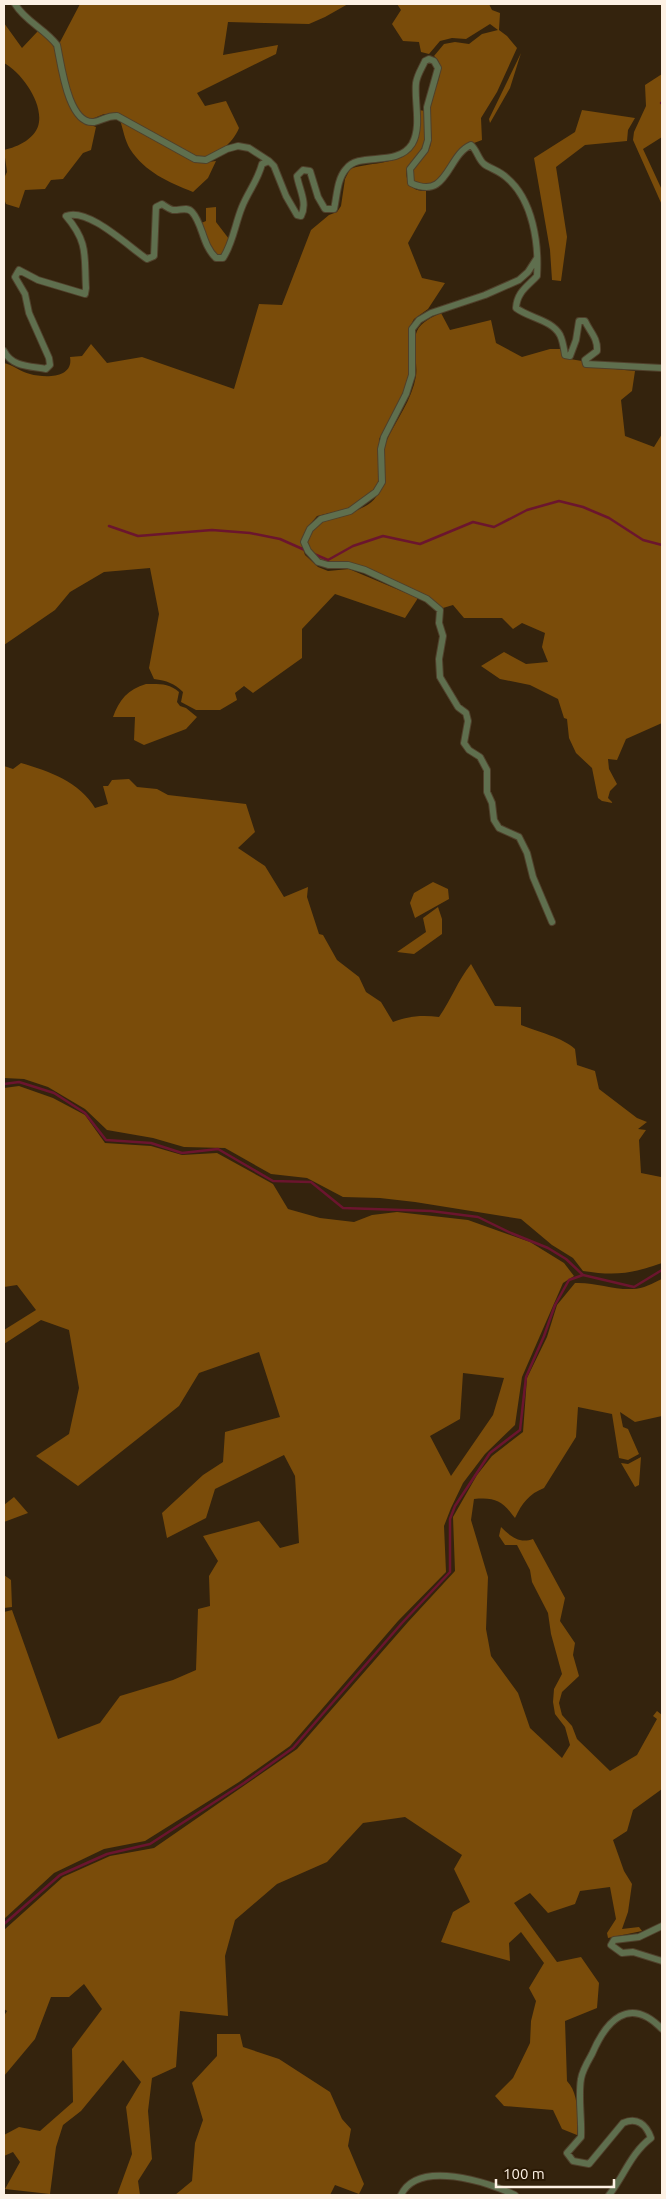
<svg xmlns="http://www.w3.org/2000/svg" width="666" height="2199" font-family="Ubuntu,sans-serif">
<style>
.forest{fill:#7a4c0a;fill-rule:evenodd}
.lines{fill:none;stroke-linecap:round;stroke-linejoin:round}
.stream{stroke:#6b152e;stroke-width:2.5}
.street-casing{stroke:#50402b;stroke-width:8}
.street{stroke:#5f6f4e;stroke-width:6}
</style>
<rect width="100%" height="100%" fill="#34230d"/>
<path class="forest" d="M80 4H348L325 17 309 24 228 22 223 55 278 45 276 54 197 93 205 106 226 101 239 128C232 145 213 160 194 157L116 114H104L92 119 82 116 70 96 59 44Z
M397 4H489L492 10 500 13 499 30 507 36 517 48 497 92 481 118 482 140 474 143 469 142C452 154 448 177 429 186L414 182 413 169C418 162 427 154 430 147 434 133 428 121 429 108 431 92 450 69 434 56L444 44 455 42 469 44 482 34 498 30 490 24 466 39 452 38 440 41 429 54 421 52 419 42 403 41 392 24 401 10Z
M4 23 22 48 38 31 56 46 67 97 83 122 96 127 91 150 83 153 63 179 51 180 45 189 25 190 19 208 6 204C2 196 2 180 7 172L4 150C18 147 37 138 39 122 42 101 21 72 4 63Z
M521 53 510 88 490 123 489 119Z
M662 74V137L643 149 662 190V205L633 140 634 132 646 106 645 85Z
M419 110 425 111C426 122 427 132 424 142 421 157 399 165 409 183 413 190 419 191 426 191V211L408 243 422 278 445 283 428 309 414 319 408 330 410 376 392 418 379 439 380 482 374 491 360 502 347 509 317 516 306 529 301 543 305 555 318 567 328 571 349 569 418 598 405 618 335 594 302 629V658L253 693 244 686 235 693 237 700 220 710H196L181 702 183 692C174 683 167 681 154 679L149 668 159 614 150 568 104 572 70 592 55 610 4 645V363C13 365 21 372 30 374 44 378 74 379 70 357L82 356 91 344 107 363 142 357 234 389 259 304 282 305 311 230 329 215 337 212 341 206 345 179 350 169C364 163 401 164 409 151 414 144 417 120 419 110Z
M582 110 635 118 628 130 627 141 585 145 556 167 567 237 561 281 552 280 550 250 534 158 575 132Z
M120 120 208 162 216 161 208 178 193 192C168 182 145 172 130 149 125 141 123 129 120 120Z
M216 207V222L229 239 222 256H216L199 224 206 221V208Z
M441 313 450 330 491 320 496 343 522 357 550 349H560L564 358 582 361 584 366 635 371 632 391 621 400 625 436 654 447 662 434V723L626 739 617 760 608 759 609 769 617 784 610 791 608 798 613 803 602 801 598 798 592 768 576 753 569 738 567 719 564 718 558 699 530 685 500 679 481 666 504 652 526 664 548 662 542 647 545 633 522 623 513 629 502 618H464L453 605 443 608C424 594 402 584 380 575 358 567 324 571 310 550 302 539 315 525 325 520 340 514 374 511 379 490 382 475 380 456 386 442 396 420 412 400 416 376 418 361 411 346 417 331 421 322 432 317 441 313Z
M146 684C159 684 169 683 179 692L177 702 180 706 186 708 197 717 186 729 144 745 134 740 135 717H113C119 700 128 689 146 684Z
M21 763C49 771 80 782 95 808L108 804 103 786H108L112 780 129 779 137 787 157 789 168 795 246 804 255 832 238 848 265 866 284 897 308 887 307 897 319 934 323 935 337 960 359 977 366 992 381 1002 393 1022C409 1016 422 1015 439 1017 451 1000 458 980 471 964L495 1006 521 1007V1025C538 1032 562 1037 575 1049L577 1065 595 1071 599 1089 637 1118 647 1122 638 1129 646 1130 639 1140 641 1173 661 1177 662 1263C631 1274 615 1276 583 1271L573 1258 552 1245 521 1219 415 1202 380 1198 343 1197 307 1178 271 1174 225 1148 184 1147 153 1138 107 1130 85 1109 48 1087 24 1079 4 1078V766L13 769Z
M433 882 448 889 449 899 415 918 410 903 414 893Z
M438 907 442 919V934L414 954 397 952 426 932 423 918Z
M19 1086 53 1098 85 1115 105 1143 151 1146 182 1155 217 1153 273 1184 288 1209 320 1218 354 1222 372 1215 397 1212 468 1220 530 1242 564 1263 574 1276 563 1283 522 1377 515 1425 485 1454 463 1483 451 1508 444 1526 446 1572 398 1621 290 1746 239 1782 145 1841 104 1849 54 1873 4 1919V1612L12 1610 58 1739 100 1723 120 1696 173 1680 196 1670 198 1609 210 1606 209 1576 218 1561 203 1536 259 1521 280 1548 299 1543 295 1476 284 1455 215 1489 206 1518 167 1538 162 1513 203 1475 223 1462 225 1432 280 1417 259 1352 199 1373 179 1406 78 1486 36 1456 69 1434 79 1388 69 1330 41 1320 4 1344V1330L36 1310 17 1285 4 1287V1088ZM463 1373 504 1378 493 1415 451 1476 430 1436 460 1419Z
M662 1279V1416L635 1422 620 1412 623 1427 628 1429 639 1454 628 1460 619 1458 612 1414 578 1407 576 1437 544 1488C529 1494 522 1503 515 1518 502 1501 496 1497 474 1499L471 1520 488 1577 486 1629 491 1656 518 1693 530 1728 562 1758 570 1745 565 1727 555 1714 553 1702 554 1689 562 1674 551 1634 548 1613 532 1582 530 1570 517 1545H505L499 1536 501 1527C510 1536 519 1544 533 1539L565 1598 560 1621 575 1643 573 1655 579 1676 562 1692 559 1703 562 1715 572 1726 577 1739 610 1771 637 1755 657 1719 653 1716 657 1711 662 1715V1789L633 1810 627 1831 613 1840 624 1871 632 1884 628 1912 622 1929 639 1927 642 1931 608 1938 607 1933 616 1919 610 1887 580 1891 575 1904 548 1913 530 1893 514 1903 557 1962 581 1957 599 1983 597 2008 565 2021 567 2081C580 2095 577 2117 577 2135L562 2129 553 2110 504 2106 495 2096 513 2078 530 2043 531 2021 536 2001 529 1988 544 1963 521 1932 509 1943 510 1961 441 1942 453 1912 470 1902 454 1869 462 1855 405 1817 363 1823 327 1862 277 1884 235 1920 225 1956 228 2016 180 2011 176 2067 152 2078 148 2111 152 2159 138 2181 140 2195H117L132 2154 126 2107 141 2082 123 2060 81 2111 63 2125 56 2147 50 2194 5 2189 20 2162 13 2152 4 2156V2135L19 2127 40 2131 73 2102 72 2049 102 2009 84 1984 69 1997H51L35 2039 4 2076V2016L7 2011 4 2009V1930L63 1877 110 1856 154 1848 297 1749 408 1622 455 1571 453 1517 477 1475 492 1456 523 1432 527 1378 547 1337 557 1305 575 1283C595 1282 613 1290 633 1289 643 1289 653 1283 662 1279Z
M641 1457 639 1485 635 1487 621 1463 628 1464Z
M14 1497 28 1513 4 1522V1505Z
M4 1575 11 1580 12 1607 4 1608Z
M217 2034H240L243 2047 279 2059 330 2092 342 2119 351 2129 348 2146 364 2184 359 2194 335 2185 330 2195H175L192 2181 195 2143 203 2120 192 2083 217 2056Z"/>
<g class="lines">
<path class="stream" d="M661 103H662
M109 526 138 536 212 530 250 533 280 539 307 551
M314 554 328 560 353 546 383 536 420 544 473 522 494 527 527 510 559 501 583 507 609 518 643 540 662 545
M4 1084 19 1082 54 1093 85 1113 106 1140 151 1143 182 1153 218 1149 273 1181 311 1182 343 1208 431 1211 478 1217 511 1233 548 1248 566 1259 583 1275 634 1287 662 1270
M4 1924 60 1875 107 1854 150 1844 244 1783 293 1748 402 1623 450 1572V1519L455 1506 490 1453 520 1430 526 1377 544 1336 555 1305 569 1280 583 1275"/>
<defs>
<path id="street" d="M15 4C25 21 45 29 57 45 61 63 68 125 94 122 103 120 106 116 117 116L195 159 206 160 227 149 238 146 249 148 269 161
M537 258 528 272 519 280 485 295 431 313 419 320 412 329V375L406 394 384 437 381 449 382 482 376 492 350 511 321 519 310 529 304 542 308 551 318 562 328 565H348L365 570 427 599 440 610 439 623 443 636 439 659 440 677 458 707 466 713 468 721 464 743 469 750 480 757 487 770V792L492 803 494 820 499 828 519 837 527 853 533 877 552 922
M4 351C12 367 30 366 46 369L50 365 49 358 29 313 25 294 15 277 19 270 38 280 85 294 86 288C84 256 89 243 66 216 88 207 129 247 147 259L154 256 156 207 162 204C165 206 169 209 173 210 179 211 187 206 192 212 203 224 202 245 216 258H223C233 243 235 224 242 207 248 192 258 180 262 164L269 161 274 166 286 196 297 215 301 216C308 203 299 189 297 176L303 170 310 171 318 197 325 209H334C337 196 337 179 346 169 359 151 397 168 412 144 422 127 414 101 416 83 417 75 422 68 425 61L429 59 434 61 438 68 427 107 428 140 425 150 410 169 411 183C448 201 447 155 471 145 477 150 478 159 484 164 491 169 500 171 507 178 533 200 539 244 537 276 527 287 517 292 516 308 529 318 552 320 560 335 563 341 564 349 565 355L570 356 576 340 579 321H585C590 332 598 338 597 351L585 360 586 364 662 368
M662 1926 639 1937 614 1940 611 1945 622 1953 633 1952 662 1961
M401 2195C418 2159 488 2182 515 2195
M609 2195C624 2176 631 2153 651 2138 646 2124 637 2117 623 2123L589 2164 573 2161 567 2153 581 2137C582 2119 578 2096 581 2079 582 2071 588 2061 592 2054 606 2021 629 1995 662 2029"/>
</defs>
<use href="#street" class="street-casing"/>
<use href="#street" class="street"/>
</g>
<rect width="666" height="2199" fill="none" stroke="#fdf1e4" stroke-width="10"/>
<path d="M496 2179v8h118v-8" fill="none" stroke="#fdf1e4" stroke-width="2.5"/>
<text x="503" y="2179" font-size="15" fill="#fdf1e4" stroke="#2a1904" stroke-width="4" paint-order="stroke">100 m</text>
</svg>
